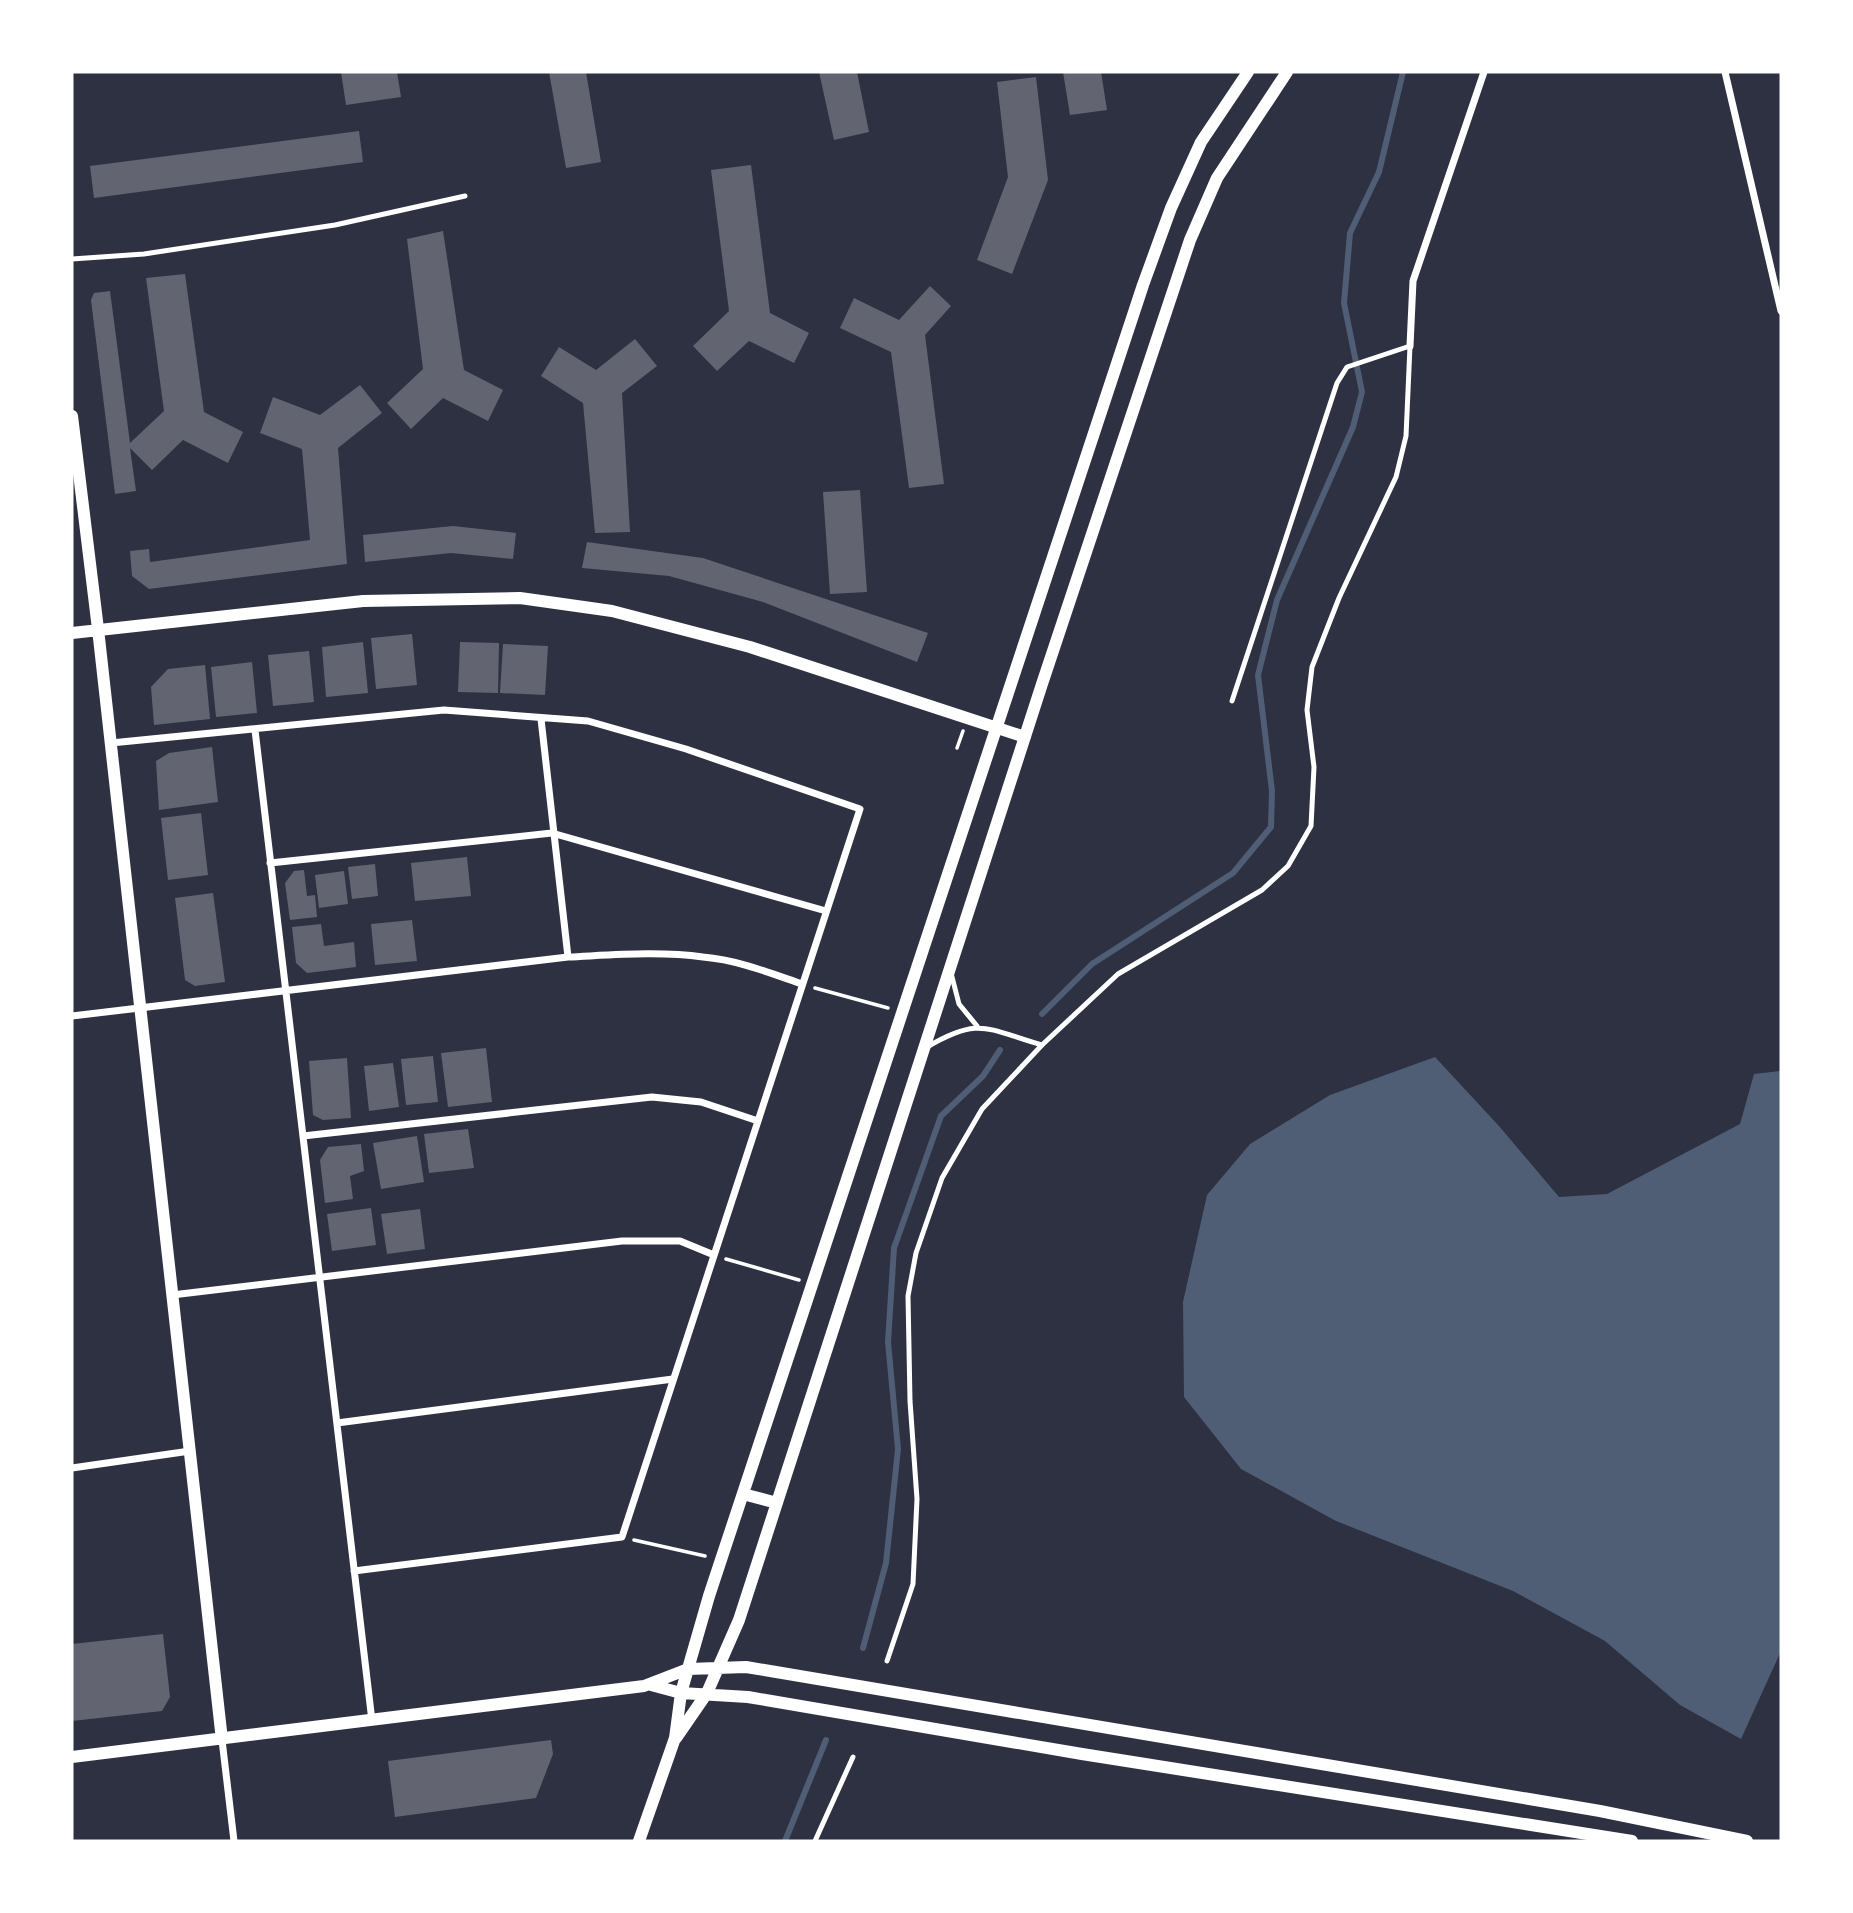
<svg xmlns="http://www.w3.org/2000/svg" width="1853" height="1913" font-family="'IBM Plex Sans',sans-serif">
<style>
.water{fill:#4f5d75}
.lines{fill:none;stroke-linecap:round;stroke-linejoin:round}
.stream{stroke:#4f5d75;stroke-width:6}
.building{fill:#626471}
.path{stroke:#fff;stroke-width:3.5}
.service{stroke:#fff;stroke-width:5}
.minor{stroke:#fff;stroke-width:7}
.tertiary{stroke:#fff;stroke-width:12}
</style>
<rect width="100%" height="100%" fill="#2d3142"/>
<path class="water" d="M1435 1057 1499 1126 1559 1197 1607 1194 1740 1124 1754 1074 1781 1071V1651L1741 1739 1680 1705 1605 1641 1513 1591 1336 1521 1241 1469 1184 1397 1183 1302 1207 1195 1250 1144 1330 1095Z"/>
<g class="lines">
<path class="stream" d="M1042 1014 1092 964 1233 873 1271 827 1272 791 1258 675 1277 600 1353 427 1362 392 1344 303 1350 233 1379 172 1403 72
M863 1648 886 1563 898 1449 888 1342 894 1248 941 1116 983 1076 1000 1050
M785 1841 826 1740"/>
</g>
<path class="building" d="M341 72H397L401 97 346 105Z
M549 72H586L601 162 566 168Z
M819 72H857L869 132 834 140Z
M1063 72H1101L1107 110 1070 115Z
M1036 77 1048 180 1012 274 977 260 1008 177 997 82Z
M359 131 363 162 94 198 90 166Z
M751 165 770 313 809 333 794 363 749 341 717 371 693 346 729 311 711 170Z
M443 231 464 370 503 390 488 421 443 398 411 429 387 403 423 369 407 239Z
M185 274 204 412 243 432 228 463 183 440 152 470 130 448 136 491 115 494 91 300 94 293 110 291 130 443 164 411 146 278Z
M930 286 951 306 925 335 944 484 909 488 891 352 840 328 854 298 899 320Z
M635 339 657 366 622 393 630 532 595 533 583 403 541 376 559 347 596 370Z
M360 385 382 413 338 448 347 564 149 589 132 576 130 551 149 549 150 562 310 540 302 449 260 433 273 397 320 415Z
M860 490 867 592 830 594 823 492Z
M453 526 516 533 513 559 451 553 365 562 363 535Z
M587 542 703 558 928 633 917 662 763 602 669 576 582 568Z
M412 634 417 685 376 689 371 638Z
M363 642 368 693 326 697 322 647Z
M460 642 499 643 498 693 458 692Z
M503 644 548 646 545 695 500 693Z
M309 651 314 702 273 706 268 655Z
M252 662 257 713 216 717 211 667Z
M205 665 210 719 154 725 151 687 168 669Z
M212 747 218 802 159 810 156 761 169 753Z
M201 813 208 875 168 880 161 818Z
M467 857 471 896 415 901 411 863Z
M375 864 378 896 352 899 348 867Z
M304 870 307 896 315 895 317 917 290 920 285 883 294 871Z
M344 871 348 904 319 908 315 875Z
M213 893 225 982 195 986 185 980 175 898Z
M412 920 417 961 375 965 371 924Z
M321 924 324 946 354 942 356 967 307 973 296 963 292 927Z
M486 1048 492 1102 448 1107 441 1053Z
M433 1056 438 1102 406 1105 401 1059Z
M347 1058 351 1118 323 1120 313 1115 309 1061Z
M393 1063 399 1107 369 1111 364 1066Z
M468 1129 474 1168 429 1173 424 1134Z
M417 1136 424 1182 381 1189 373 1143Z
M361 1144 364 1171 350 1176 353 1199 325 1203 320 1160 328 1147Z
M371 1208 376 1245 332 1251 327 1214Z
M420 1209 425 1249 387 1254 381 1214Z
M163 1634 170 1697 162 1711 72 1721V1644Z
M551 1740 553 1754 536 1798 395 1817 388 1761Z"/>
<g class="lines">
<path class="path" d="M957 748 963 731
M815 988 888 1008
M726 1259 799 1280
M634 1540 705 1556"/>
<path class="service" d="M72 259 144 254 335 225 465 196
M951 973 959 1004 977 1026
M927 1047C980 1016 986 1029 1042 1045
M887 1661 913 1584 917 1499 910 1401 908 1296 916 1253 942 1178 982 1109 1042 1045 1118 974 1262 890 1288 866 1311 826 1314 767 1307 710 1312 667 1339 598 1396 477 1406 436 1410 346 1347 367 1337 383 1232 701
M815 1841 853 1757"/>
<path class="minor" d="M1725 72 1781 311
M1410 346 1413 281 1484 72
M541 719 568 957
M255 730 372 1721
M111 743 444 710 588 721 686 749 860 809 622 1537 354 1571
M270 863 552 833 826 911
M72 1016 568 957C613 955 659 951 703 957 738 960 770 973 802 984
M303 1136 652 1097 701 1102 758 1121
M172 1295 622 1241H680L714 1255
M337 1423 673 1379
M72 1468 190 1451
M222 1740 234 1841"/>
<path class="tertiary" d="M72 416 98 629 222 1740
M72 633 363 601 520 598 612 611 750 647 1025 737
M743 1494 777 1503
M651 1685 681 1693 748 1697 1082 1754 1632 1841
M676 1738 707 1693 739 1620 1042 684 1190 240 1217 178 1287 72
M72 1757 644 1686 688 1669 746 1667 1600 1811 1747 1841
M639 1841 675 1738 681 1693 709 1596 1143 285 1171 208 1201 142 1248 72"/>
</g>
<rect width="1853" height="1913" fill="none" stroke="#ffffff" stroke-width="147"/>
</svg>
